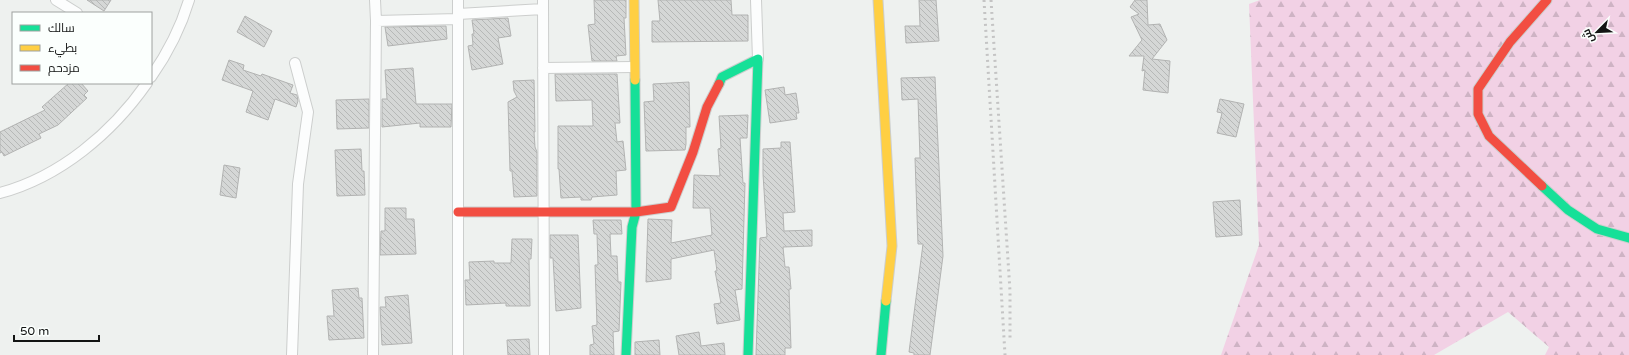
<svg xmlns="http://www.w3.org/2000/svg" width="1629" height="355" font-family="'Varela Round',Cairo,sans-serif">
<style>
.forest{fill:url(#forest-firs)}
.building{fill:url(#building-back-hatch);stroke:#b2b3b2}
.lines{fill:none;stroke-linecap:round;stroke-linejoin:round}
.street-casing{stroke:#cccecd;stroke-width:12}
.fast-casing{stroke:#cccecd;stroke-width:11}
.slow-casing{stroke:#cccecd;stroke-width:11}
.jam-casing{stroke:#cccecd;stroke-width:11}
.street{stroke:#fcfdfd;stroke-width:10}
.fast{stroke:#16e098;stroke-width:9}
.slow{stroke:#ffcf43;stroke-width:9}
.jam{stroke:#f24e42;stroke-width:9}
.rail{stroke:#c4c4c4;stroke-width:3;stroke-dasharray:2 4;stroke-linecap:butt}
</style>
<defs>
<pattern id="forest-firs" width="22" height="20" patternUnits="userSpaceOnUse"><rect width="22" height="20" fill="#f2d1e5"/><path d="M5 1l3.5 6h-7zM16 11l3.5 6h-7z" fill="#ceb3c4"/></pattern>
<pattern id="building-back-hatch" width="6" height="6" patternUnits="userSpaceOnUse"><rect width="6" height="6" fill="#d5d7d6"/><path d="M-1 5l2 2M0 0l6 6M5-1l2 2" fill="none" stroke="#b6b8b7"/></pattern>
</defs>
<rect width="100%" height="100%" fill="#eef1ef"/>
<path class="forest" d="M1260 0H1629V355H1545L1549 347 1508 312 1434 355H1221L1259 245 1249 4Z"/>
<path class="building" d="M87 0H111L104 11Z
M594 0H626V18H624L626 55 616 56 617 61H592L588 25 595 24Z
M658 0H731L732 15H748V41L652 42V21H660Z
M919 0H936L939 41 906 43 905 26H920Z
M1135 0H1147L1148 25 1160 24 1167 40 1152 59 1170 61 1168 93 1143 90 1145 70 1142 71 1144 56H1129L1142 40 1131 17 1139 14 1130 7Z
M245 16 272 31 264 47 237 32Z
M508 18 511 36 498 38 503 64 472 70 468 46 473 45 472 34H474L472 20Z
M446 26 447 39 388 46 385 27Z
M229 60 244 65 243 70 261 76 262 74 293 85 290 93 297 95 298 101 296 107 275 99 268 120 246 112 253 91 222 80Z
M413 68 416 104H452L451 127H420V123L382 127V99H387L385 70Z
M555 74H617L620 123H615L617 142 623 141 626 170 616 171 617 195 592 197 591 200H581V197L561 198 559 169H558V126H593L592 100 556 101Z
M935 77 943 256 930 355H914V353L909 352 923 244H918L915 158H920L918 99 902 100 901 78Z
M534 80 535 132H534L535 147 537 152V196L514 197 512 171H510L508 102 517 97 514 91 513 81Z
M689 82 690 127H686V144L685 150 646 151 644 102 654 101 653 84Z
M69 83H81L88 91 84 95 87 98 58 125 39 134 41 138 4 156 2 152 0 153V132L45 110 42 107Z
M784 87 785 95 796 93 799 113H796L797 119 770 123 765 90Z
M369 99V128L337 129 336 100Z
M1220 99 1244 104 1236 137 1217 133 1222 113 1217 112Z
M748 115 747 138H740L743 183H745L742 289 735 290 740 320 717 324 714 304 721 303 715 271H717L714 250 671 259V279L646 282 648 219 672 220 671 243 712 235 710 208H693L694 175 720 176 718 149 721 148 719 116Z
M781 142H790L795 212 783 213 784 231 812 230V246L783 247 785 267H789L791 289H789L791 348H785V355H756L760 238 767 237 763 174V149L781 148Z
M361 149 362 171H364L365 195 337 196 335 150Z
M224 165 240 168 236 198 220 195Z
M1240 200 1242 235 1216 237 1213 202Z
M385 208H406V219H414L416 254 380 255 381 231H385Z
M593 220H621L622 234H610L611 256H617L618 282H621L619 331 613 332 614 355H590V345L594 344 592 326 597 325 595 265H598L597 234H594Z
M550 235H578L581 308 556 311 553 258H550Z
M512 239H532L531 259H529L530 306H506V303L466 305 465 280H470L469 262 494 261V263H511Z
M358 288 359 298H362L364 338 329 340 327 316H334L332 290Z
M408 295 412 343 382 345 380 307H386L385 297Z
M699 332 701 346 724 343 725 355H679L676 336Z
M529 339 530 355H508L507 340Z
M659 340 660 355H635V342Z"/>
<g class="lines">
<defs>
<path id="street" d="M56 0 77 13
M543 0 544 355
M756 0 758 59
M458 14 543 9
M376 21 458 19
M543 68 634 67
M151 77C167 54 181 27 189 0
M0 193C60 177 112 133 147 83
M292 355 298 184 308 112 295 63
M373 355 376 21 375 0
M458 355V0"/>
<path id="fast" d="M719 84 722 77 758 59 748 355
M1542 186 1568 210 1597 229 1629 238
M626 355 632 227 636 212 635 80
M881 355 886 301"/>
<path id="slow" d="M634 0 635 80
M878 0 892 246 886 301"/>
<path id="jam" d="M1542 186 1489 136 1478 114V89L1510 42 1547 0
M458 212H636L671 207 693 152 707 107 719 84"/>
</defs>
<use href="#street" class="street-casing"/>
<use href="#fast" class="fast-casing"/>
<use href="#slow" class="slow-casing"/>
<use href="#jam" class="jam-casing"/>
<use href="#street" class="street"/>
<use href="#fast" class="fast"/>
<use href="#slow" class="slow"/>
<use href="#jam" class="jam"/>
<path class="rail" d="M984 0 1005 355
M991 0 1010 291V339"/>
</g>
<rect x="12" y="12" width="140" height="72" fill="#fbfffd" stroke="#9ea19f"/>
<rect x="20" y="25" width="20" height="6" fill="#16e098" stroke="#9ea19f"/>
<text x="48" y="32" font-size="12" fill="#121413">سالك</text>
<rect x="20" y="45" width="20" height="6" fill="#ffcf43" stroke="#9ea19f"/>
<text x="48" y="52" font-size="12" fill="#121413">بطيء</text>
<rect x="20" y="65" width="20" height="6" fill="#f24e42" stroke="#9ea19f"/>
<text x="48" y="72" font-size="12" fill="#121413">مزدحم</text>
<g transform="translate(1597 32) rotate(246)" stroke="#fbfffd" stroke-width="3" paint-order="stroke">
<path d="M0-3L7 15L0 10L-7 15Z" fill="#121413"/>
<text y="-6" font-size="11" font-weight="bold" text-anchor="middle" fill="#121413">ش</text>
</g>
<path d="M14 335v6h85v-6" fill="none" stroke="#121413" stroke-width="2"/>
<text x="20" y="335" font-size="12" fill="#121413" stroke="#fbfffd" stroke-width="3" paint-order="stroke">50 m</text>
</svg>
